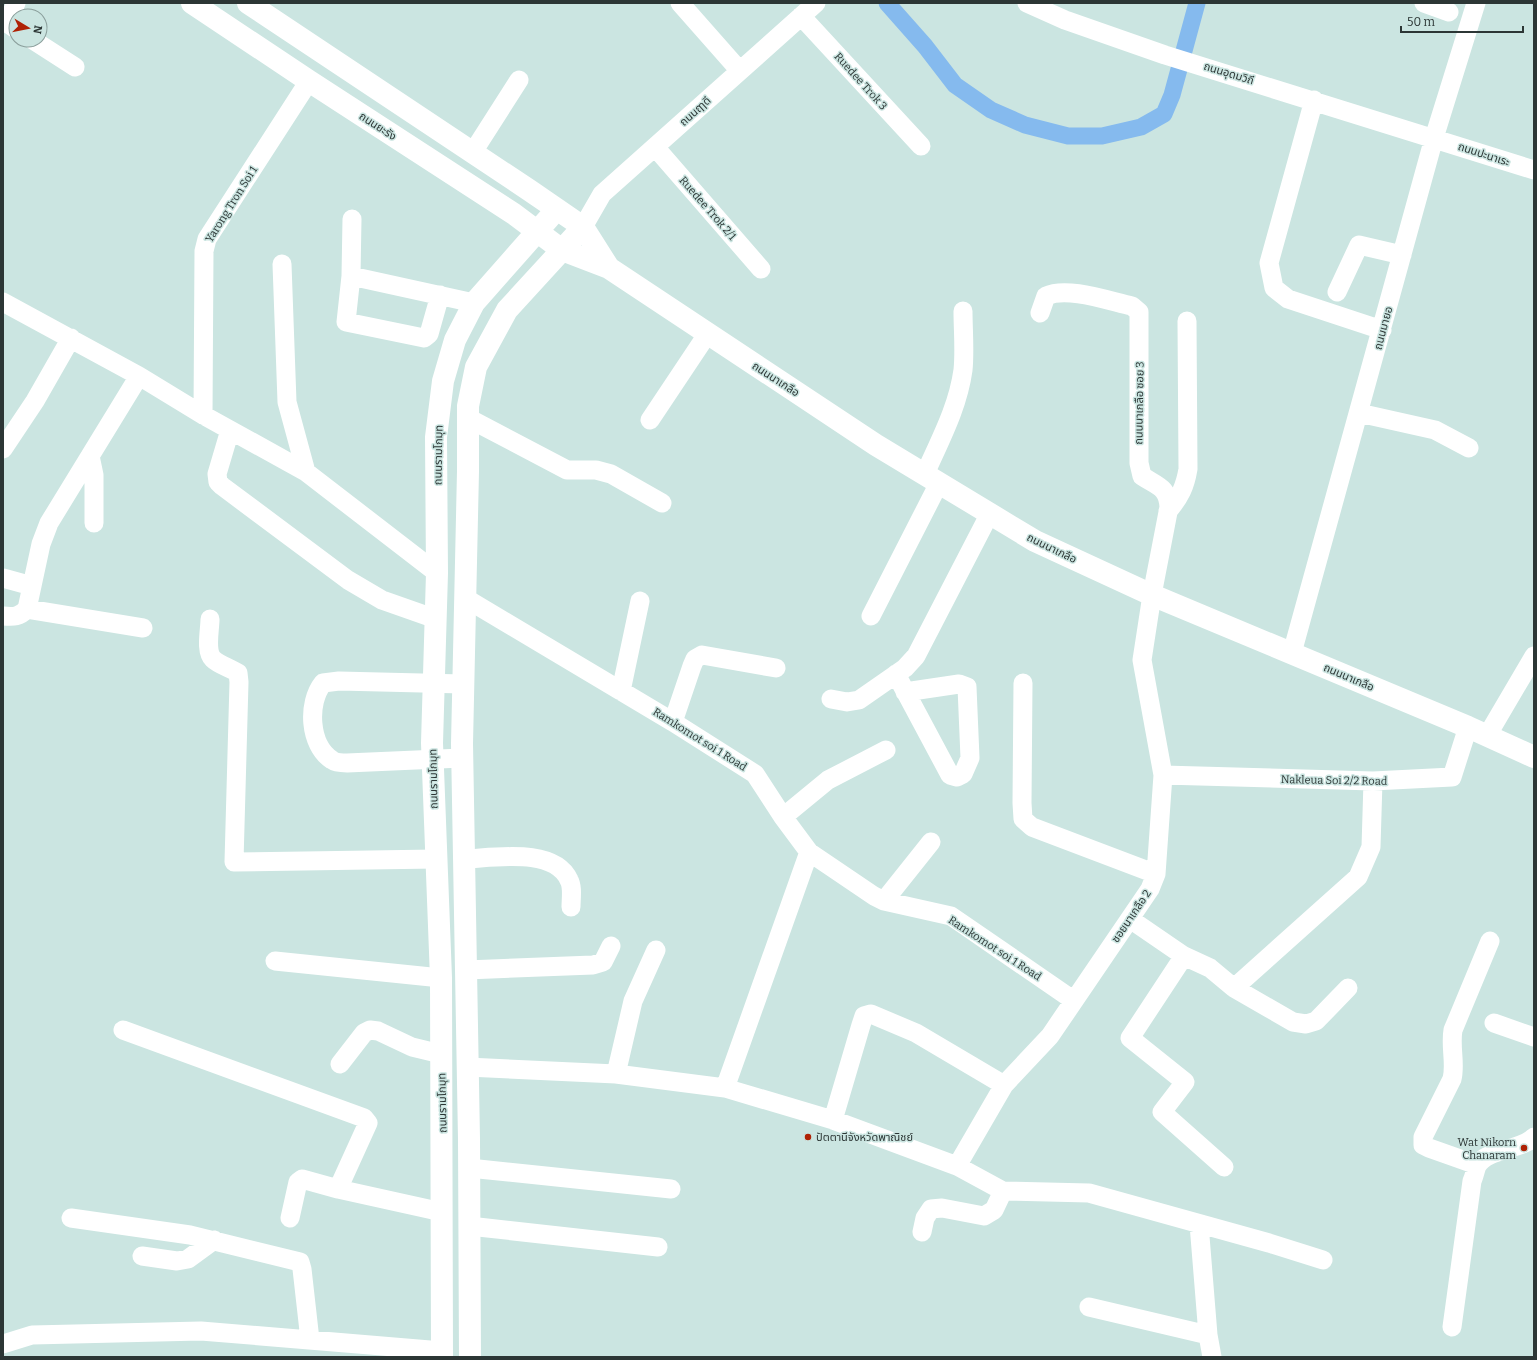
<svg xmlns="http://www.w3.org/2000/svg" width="1537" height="1360" font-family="Bitter,'Noto Sans Thai',serif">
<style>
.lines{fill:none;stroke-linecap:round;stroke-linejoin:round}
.canal{stroke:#85baee;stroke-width:17}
.minor{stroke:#fff;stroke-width:19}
.major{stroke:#fff;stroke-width:22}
.poi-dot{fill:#af2205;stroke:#cbe5e1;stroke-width:1.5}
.labels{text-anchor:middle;stroke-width:3;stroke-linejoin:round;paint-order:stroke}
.street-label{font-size:11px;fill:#2c3635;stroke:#cbe5e1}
.poi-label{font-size:11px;fill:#2c3635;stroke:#cbe5e1;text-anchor:start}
</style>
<rect width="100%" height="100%" fill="#cbe5e1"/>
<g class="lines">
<path class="canal" d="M887 3 925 46 955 85 991 110 1025 125 1068 136H1102L1141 127 1164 114 1172 95 1197 3"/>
<path class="minor" d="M680 3 740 71
M1027 3 1065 20 1165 55 1534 170
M1424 3 1449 12
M801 16 921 146
M16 29 7 23 16 3
M33 40 75 67
M1314 100 1269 263 1274 288 1288 299 1382 330
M655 147 761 269
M473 152 519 80
M352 219 351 276 346 322 424 338 429 334 440 295
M583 227 602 194 816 3
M282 264 287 402 306 472
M351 276 474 303
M1337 292 1359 245 1402 255
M3 302 139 376 203 415 306 472 437 573
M139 376 49 523 41 544 27 609 143 628
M1359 413 1435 430 1469 448
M203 415 204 251 207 239 309 81
M468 418 567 470H596L611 474 662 503
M650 420 708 333
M230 430 217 474 218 482 222 486 348 580 382 600 436 619
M3 449 35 401 71 338
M90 456 94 475V523
M925 474C940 440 958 407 963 370 965 351 963 330 963 311
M1168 511C1180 497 1185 487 1188 469L1187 321
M3 578 32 586
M465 598 673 722 755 774 783 817 809 852 874 896 884 901 951 916 1073 1000
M3 616C14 617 19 617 27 609
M871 616 939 483
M210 619C210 630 205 651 213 659 219 665 231 668 238 673L239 682 234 862 436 859
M1292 653 1434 138 1476 3
M896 674 950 775 957 777 963 774 970 758 967 687 959 684 905 692
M1023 683 1022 803 1023 819 1032 827 1156 874
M621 691 640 601
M831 699 847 702 859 700 905 668 916 656 990 513
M673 722 692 666 695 659 702 655 776 668
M1487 736 1534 656
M462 758 347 763C343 763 336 763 332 760 309 745 307 703 323 683L339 681 463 684
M1163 775 1373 781 1452 777 1468 727
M783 817 828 780 886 750
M464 859C494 858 554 847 569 880 573 887 571 899 571 907
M884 901 931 842
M1130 919 1184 956 1210 968 1234 988 1358 877 1371 847 1373 781
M1184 956 1130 1038 1185 1082 1162 1112 1224 1167
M275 961 441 978
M466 970 593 965 603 962 611 946
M1234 988 1293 1022 1306 1024 1316 1021 1348 988
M1494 1023 1534 1037
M123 1030 364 1118 368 1123 338 1189 442 1212
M340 1064 364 1033 370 1030 378 1031 412 1047 441 1054
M467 1067 616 1074 725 1088 833 1120 957 1166 1003 1191 1089 1193 1269 1243 1323 1260
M616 1074 633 1001 656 950
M725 1088 809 852
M833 1120 861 1025 864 1016 871 1014 916 1033 1004 1085
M1477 1165 1429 1148 1423 1145V1137L1452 1079C1456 1064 1450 1047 1453 1030L1490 941
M957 1166 1004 1085 1050 1036 1150 889 1156 874 1163 775 1142 660 1152 595 1169 507C1168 487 1157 486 1142 476L1139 463V312L1132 306C1109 301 1067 286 1046 296L1040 313
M469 1168 671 1189
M71 1218 190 1235 300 1262 302 1269 310 1340
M290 1218 298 1182 302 1179 338 1189
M1199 1224 1208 1335 1212 1357
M469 1226 658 1247
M922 1232 925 1218 931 1209 942 1208 984 1216 994 1210 1003 1191
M142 1256 177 1261 188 1259 214 1240
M1089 1307 1208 1335
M1452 1327 1472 1181C1474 1177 1475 1171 1477 1166 1487 1148 1520 1151 1534 1137
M3 1344 32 1335 201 1331 442 1351"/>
<path class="major" d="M192 3 309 81 514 214 562 250 609 268 876 445 1035 541 1152 595 1468 727 1534 757
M248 3 529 190 583 227 609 268
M442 1357 441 978 432 743 437 573 436 437 443 381 455 340 474 303 557 209
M470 1357 469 1139 462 744 468 471V406L476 367 507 310 583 227"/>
</g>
<g class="poi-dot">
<circle cx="808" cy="1137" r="4"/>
<circle cx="1524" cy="1148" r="4"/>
</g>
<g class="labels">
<g class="street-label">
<text transform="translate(1229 73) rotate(17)" y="4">ถนนอุดมวิถี</text>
<text transform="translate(861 81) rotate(48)" y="4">Ruedee Trok 3</text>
<text transform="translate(695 111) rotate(-42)" y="4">ถนนฤๅดี</text>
<text transform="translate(378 126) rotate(33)" y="4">ถนนยะรัง</text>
<text transform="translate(1484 154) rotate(18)" y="4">ถนนปะนาเระ</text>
<text transform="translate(231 204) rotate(-58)" y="4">Yarong Tron Soi 1</text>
<text transform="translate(708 208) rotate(49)" y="4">Ruedee Trok 2/1</text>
<text transform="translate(1383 328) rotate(-75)" y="4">ถนนมายอ</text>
<text transform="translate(776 379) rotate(33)" y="4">ถนนนาเกลือ</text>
<text transform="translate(1139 403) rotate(-89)" y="4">ถนนนาเกลือ ซอย 3</text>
<text transform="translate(438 455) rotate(-89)" y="4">ถนนรามโกมุท</text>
<text transform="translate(1052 548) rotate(26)" y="4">ถนนนาเกลือ</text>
<text transform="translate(1349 677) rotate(23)" y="4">ถนนนาเกลือ</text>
<text transform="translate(700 739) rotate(32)" y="4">Ramkomot soi 1 Road</text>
<text transform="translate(433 779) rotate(-91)" y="4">ถนนรามโกมุท</text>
<text transform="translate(1334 780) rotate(1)" y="4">Nakleua Soi 2/2 Road</text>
<text transform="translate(1131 916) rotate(-56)" y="4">ซอยนาเกลือ 2</text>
<text transform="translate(995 948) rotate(33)" y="4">Ramkomot soi 1 Road</text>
<text transform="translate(442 1103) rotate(-91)" y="4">ถนนรามโกมุท</text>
</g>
<g class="poi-label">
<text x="816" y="1141">ปัตตานีจังหวัดพาณิชย์</text>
<text x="1516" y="1146" text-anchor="end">Wat Nikorn<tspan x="1516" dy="13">Chanaram</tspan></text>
</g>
</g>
<rect width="1537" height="1360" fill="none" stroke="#2c3635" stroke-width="8"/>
<g transform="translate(28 28) rotate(100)"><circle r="19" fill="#cbe5e1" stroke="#8b9f9c"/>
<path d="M0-3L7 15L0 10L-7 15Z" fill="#af2205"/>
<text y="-6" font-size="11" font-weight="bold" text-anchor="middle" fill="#2c3635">N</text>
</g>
<path d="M1401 26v6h122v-6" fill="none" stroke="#2c3635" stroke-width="2"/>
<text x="1407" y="26" font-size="12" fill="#2c3635" stroke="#cbe5e1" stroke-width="3" paint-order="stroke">50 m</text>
</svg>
